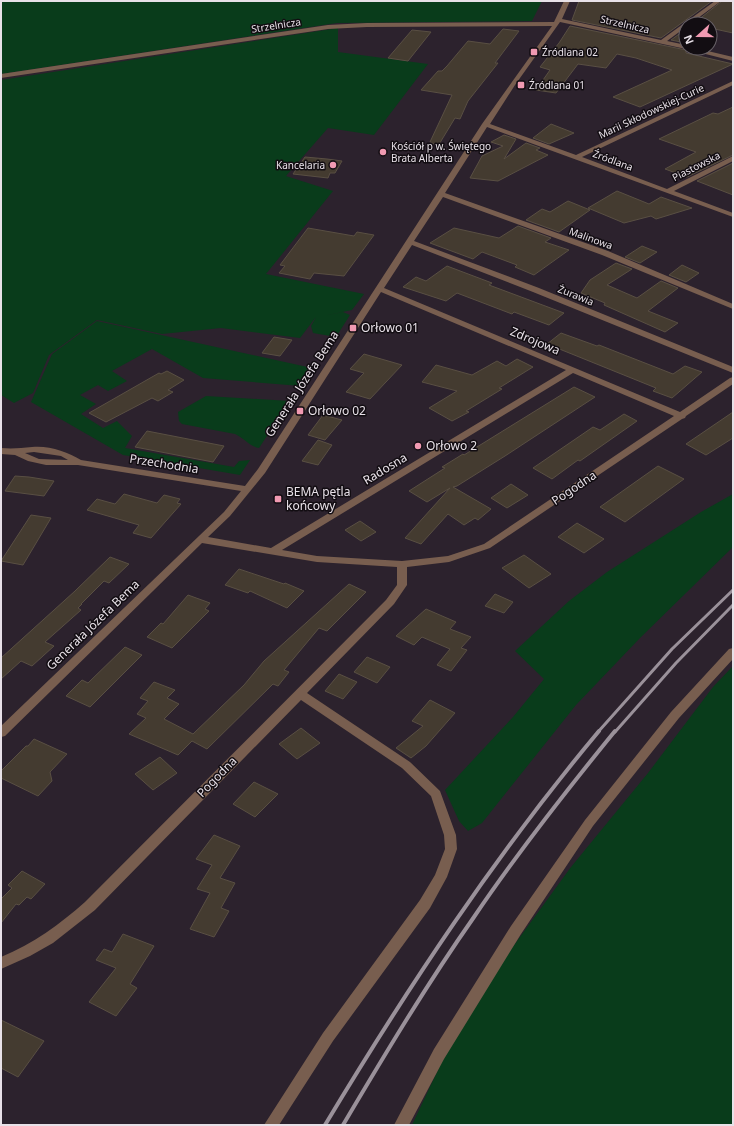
<svg xmlns="http://www.w3.org/2000/svg" width="734" height="1126" font-family="'Noto Sans',sans-serif">
<style>
.green{fill:#093c1b}
.building{fill:#443b30;stroke:#594f43}
.lines{fill:none;stroke-linecap:round;stroke-linejoin:round}
.minor{fill:#785e4f;fill-rule:evenodd}
.rail-far1{stroke:#9a919a;stroke-width:3}
.rail{stroke:#9a919a;stroke-width:4}
.poi-dot{fill:#f19ab2;stroke:#120d12;stroke-width:1.5}
.labels{text-anchor:middle;stroke-width:3;stroke-linejoin:round;paint-order:stroke}
.far-street-label{font-size:10px;fill:#e8e1e8;stroke:#120d12}
.far-poi-label{font-size:10px;fill:#e8e1e8;stroke:#120d12;text-anchor:start}
.poi-label{font-size:12px;fill:#e8e1e8;stroke:#120d12;text-anchor:start}
.street-label{font-size:12px;fill:#e8e1e8;stroke:#120d12}
</style>
<rect width="100%" height="100%" fill="#2c222d"/>
<path class="green" d="M1 1H542L532 21 337 23 1 74Z
M338 28V52L428 64 374 135 328 128 286 176 333 191 266 274 364 294 352 310 323 316 343 312 350 315 336 337 313 333 311 326 316 317 300 338 221 328 162 334 97 320 49 355 33 393 14 403 1 395V80Z
M97 321 312 368 301 386 203 378 152 349 112 371 127 381 108 391 98 385 80 395 96 404 81 414 103 428 117 421 132 436 125 448 234 467 239 461 250 460 240 475 123 455 31 402 52 354Z
M206 396 290 401 259 448C249 446 244 438 235 434L182 424 179 421 178 412Z
M733 494V547L640 638 576 705 482 823 468 831 459 821 445 790 513 717 544 679 515 651 569 601 607 572 701 512Z
M733 666V1125H412L444 1057 509 952 571 867 648 773 713 687Z"/>
<path class="building" d="M579 1H712L661 38 572 20Z
M722 1H733V33L710 28V24H693Z
M570 26 686 50V53L733 64 640 107 613 97 672 70 636 58 617 54 606 68 578 64 556 93 536 90 550 70 540 67 559 43Z
M503 29 519 31 495 63H498L468 101 460 119 455 118 438 146 430 142 452 95 421 90 438 71H442L447 66 468 41 490 44Z
M686 29V43L671 40Z
M412 30 431 32 408 61 388 58Z
M733 107V155L687 177 665 169 696 152 659 139 713 113 718 114Z
M551 124 574 133 549 144 533 138Z
M504 135 516 139 504 159 526 143 540 148 536 150 548 155 498 181 470 178 482 156 503 146 491 142Z
M305 157 327 159 342 161 335 173H330L328 178 293 174Z
M733 163V195L697 181Z
M617 191 649 204 661 197 692 208 656 219 651 216 624 223 588 208Z
M568 201 590 210 559 232 526 220 542 209 550 212Z
M518 226 551 238 545 242 569 250 534 275 515 267 517 265 482 252 473 259 430 243 454 228 499 238Z
M308 228 354 236 357 232 374 235 344 276 314 273 310 279 279 273 285 266 280 265Z
M642 246 657 252 640 263 625 257Z
M616 263 632 269 607 285 637 298 661 281 678 288 648 311 678 323 665 332 604 305 605 303 581 293 590 280Z
M682 265 699 273 686 282 669 275Z
M447 266 492 283 489 285 564 313 549 325 514 312 512 314 457 293 446 301 403 287 416 277 426 281Z
M561 333 597 346 599 345 673 374 685 366 702 372 672 398 653 391 656 388 547 344Z
M274 337 292 340 280 356 262 353Z
M364 354 402 365 370 399 346 392 364 373 350 369Z
M517 359 533 367 499 388 502 389 466 411 469 412 452 421 429 408 457 391 422 382 436 365 472 375 497 361 506 366Z
M167 371 184 380 168 390 173 392 158 401 152 398 106 422 89 413 159 373 161 374Z
M574 387 595 397 505 456 457 486 453 487 491 509 478 520 475 518 464 525 448 514 421 544 405 538 450 488 427 502 409 491 445 468 442 467 463 454 464 455Z
M733 412V438L706 455 686 444Z
M624 414 637 421 580 461 578 460 552 479 533 468 593 427 600 430Z
M323 415 342 420 325 440 308 435Z
M147 431 224 446 213 462 135 447Z
M318 440 332 445 318 465 302 461Z
M658 466 684 479 625 522 600 507Z
M15 476 29 477 54 481 44 496 5 491Z
M511 484 528 495 507 508 491 498Z
M124 494 157 503 164 495 180 499 177 503 181 504 151 538 133 533 139 525 87 510 97 499 115 504Z
M31 515 51 518 23 565 1 561Z
M360 521 376 532 361 541 345 530Z
M577 523 604 539 584 553 558 537Z
M524 555 551 574 529 588 502 568Z
M110 557 129 564 109 583 104 581 81 604H82L78 608 81 610 45 642 54 646 32 666 21 661 1 679V658L75 591Z
M239 569 284 584 285 583 304 591 287 608 250 591 248 593 225 585Z
M349 584 366 592 327 631 319 628 284 670 289 672 278 686 273 684 207 749 192 741 178 755 129 734 146 718 137 714 148 701 140 698 154 682 175 690 167 698 179 704 164 719 193 734 244 685 264 661Z
M495 594 513 602 504 613 485 606Z
M188 595 210 603 205 609 209 611 172 648 147 637 161 623 163 624Z
M426 609 456 622 450 629 471 637 461 648 467 650 451 671 437 665 450 649 422 637 414 645 396 636Z
M125 647 142 655 90 707 66 696 82 680 88 683Z
M367 657 390 667 377 683 354 672Z
M339 674 357 682 343 699 325 691Z
M430 700 455 713 426 746 411 758 396 748 423 726 412 721Z
M301 728 320 743 297 759 279 744Z
M34 739 67 754 50 772 52 781 38 796 1 778V771L26 746H28Z
M160 757 177 773 153 790 135 774Z
M254 782 278 794 255 817 233 804Z
M214 835 240 846 220 878 235 883 221 908 229 911 214 937 190 929 210 893 197 889 212 865 196 859Z
M22 871 45 884 31 899 27 897 19 905 16 904 1 923V899L12 888 8 885Z
M123 934 154 946 130 984 137 988 116 1016 89 1002 116 968 96 960 104 949 112 952Z
M1 1020 44 1041 18 1077 1 1068Z"/>
<g class="lines">
<path class="minor" d="M564 1H570L562 19 661 40 715 1H721L690 24H686V27L667 41 686 45V48H695L733 57V61L686 49 560 22 515 85 490 124 576 155 733 81V85L582 157 667 189 733 156V161L674 191 733 213V217L487 127 445 193 608 251 733 304V309L602 255 443 197 414 241 539 288 733 367V373L533 292 412 245 384 288 680 412 730 378 733 377V384L686 416 685 418 682 419 490 548 449 562 407 567V585L394 604 307 693 410 762 440 791 456 835 457 849 447 877 430 908 333 1041 279 1125H264L323 1033 420 900 435 875 445 849 444 835 431 796 402 768 301 700 95 910 53 943 30 956 1 969V957C33 944 60 924 85 902L386 600 397 585V567L317 562 202 543 5 736 1 737V726L224 512 241 491 78 465H46L28 461 15 455 1 454V448C13 449 21 448 32 447 48 445 68 452 81 460L245 486 258 469 482 124 552 26 367 27 328 29 1 78V74L328 25 367 23 554 22ZM381 292 566 370 271 548 208 537 230 516 265 473ZM573 373 674 416 484 544 448 556 402 561 317 556 282 550ZM34 452 61 456 68 460 39 459 25 453Z
M733 648V659L679 718 593 826 521 934 444 1059 409 1125H394L434 1049 511 926 585 820 671 712 729 649Z"/>
<path class="rail-far1" d="M598 732 672 649 733 590
M615 732 676 663 733 605"/>
<path class="rail" d="M325 1125C408 987 496 854 599 731
M343 1125C385 1054 427 984 474 917 518 852 566 791 615 731"/>
</g>
<g class="poi-dot">
<rect x="530" y="48" width="8" height="8" rx="2"/>
<rect x="517" y="81" width="8" height="8" rx="2"/>
<circle cx="383" cy="152" r="4"/>
<circle cx="333" cy="165" r="4"/>
<rect x="349" y="324" width="8" height="8" rx="2"/>
<rect x="296" y="407" width="8" height="8" rx="2"/>
<circle cx="418" cy="446" r="4"/>
<rect x="274" y="495" width="8" height="8" rx="2"/>
</g>
<g class="labels">
<g class="far-street-label">
<text transform="translate(625 24) rotate(13)" y="4">Strzelnicza</text>
<text transform="translate(276 25) rotate(-9)" y="4">Strzelnicza</text>
<text transform="translate(651 111) rotate(-25)" y="4">Marii Skłodowskiej-Curie</text>
<text transform="translate(613 160) rotate(20)" y="4">Źródlana</text>
<text transform="translate(696 166) rotate(-27)" y="4">Piastowska</text>
<text transform="translate(591 238) rotate(20)" y="4">Malinowa</text>
<text transform="translate(576 295) rotate(22)" y="4">Żurawia</text>
</g>
<g class="far-poi-label">
<text x="542" y="56">Źródlana 02</text>
<text x="529" y="89">Źródlana 01</text>
<text x="391" y="150">Kościół p w. Świętego<tspan x="391" dy="12">Brata Alberta</tspan></text>
<text x="325" y="169" text-anchor="end">Kancelaria</text>
</g>
<g class="poi-label">
<text x="361" y="332">Orłowo 01</text>
<text x="308" y="415">Orłowo 02</text>
<text x="426" y="450">Orłowo 2</text>
<text x="286" y="496">BEMA pętla<tspan x="286" dy="14">końcowy</tspan></text>
</g>
<g class="street-label">
<text transform="translate(535 341) rotate(23)" y="4">Zdrojowa</text>
<text transform="translate(302 384) rotate(-57)" y="4">Generała Józefa Bema</text>
<text transform="translate(164 464) rotate(9)" y="4">Przechodnia</text>
<text transform="translate(385 469) rotate(-31)" y="4">Radosna</text>
<text transform="translate(574 488) rotate(-34)" y="4">Pogodna</text>
<text transform="translate(93 625) rotate(-44)" y="4">Generała Józefa Bema</text>
<text transform="translate(217 777) rotate(-46)" y="4">Pogodna</text>
</g>
</g>
<rect width="734" height="1126" fill="none" stroke="#e8e1e8" stroke-width="4"/>
<g transform="translate(698 36) rotate(249)"><circle r="19" fill="#120d12" stroke="#686268"/>
<path d="M0-3L7 15L0 10L-7 15Z" fill="#f19ab2"/>
<text y="-6" font-size="11" font-weight="bold" text-anchor="middle" fill="#e8e1e8">N</text>
</g>
</svg>
